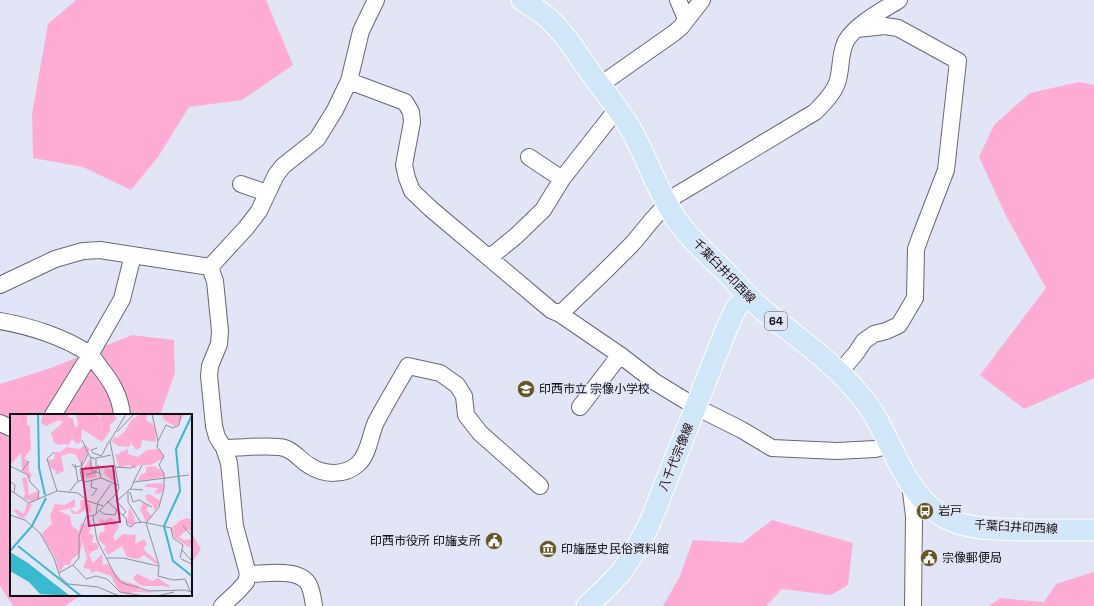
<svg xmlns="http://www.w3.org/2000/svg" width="1094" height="606" font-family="'Space Grotesk','Noto Sans JP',sans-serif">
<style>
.green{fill:#ffacd4}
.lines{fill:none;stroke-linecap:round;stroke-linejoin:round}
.minor-casing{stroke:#656776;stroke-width:18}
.major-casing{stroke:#fff;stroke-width:23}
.minor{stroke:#fff;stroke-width:16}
.major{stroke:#d1e8fb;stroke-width:21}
.labels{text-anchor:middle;stroke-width:3;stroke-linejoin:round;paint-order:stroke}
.shield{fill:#e2e5f6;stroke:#4d4e58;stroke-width:1}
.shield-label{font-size:11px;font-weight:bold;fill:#0d0e14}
.street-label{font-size:12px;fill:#0d0e14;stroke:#e2e5f6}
.poi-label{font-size:12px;fill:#0d0e14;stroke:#e2e5f6;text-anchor:start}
.inset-river{fill:none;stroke:#37bacd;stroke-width:2}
.inset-road{fill:none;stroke:#8d8f9c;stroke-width:1}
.view{fill:#c2185b;fill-opacity:0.15;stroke:#c2185b;stroke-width:2}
.inset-edge{fill:none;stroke:#0d0e14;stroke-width:2}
</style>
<rect width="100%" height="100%" fill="#e2e5f6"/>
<path class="green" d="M76 0H266L293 65 242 100 189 107 158 157 131 190 83 167 33 158 32 114 48 24Z
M1079 82 1094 85V378L1024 409 980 375 1046 288 1006 216 979 157 994 125 1030 93Z
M132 335 174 340 175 373 160 415H11V595H81L65 606H13L0 586V384L51 368Z
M772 520 853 543 848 585 831 595 782 589 766 606H663L680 576 693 540 742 543Z
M191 532 201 549 191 564Z
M1094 572V606H989L1000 598 1044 602 1056 584Z"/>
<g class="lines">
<defs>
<path id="minor" d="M678 0 686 19
M349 81 405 102 411 112 412 122 404 165 407 178 412 191 431 209 551 310 560 314 620 355 655 382 696 407 742 430 772 448 837 451 875 449 890 445
M600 85 674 33 681 27 702 0
M529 157 562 179
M241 184 267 193
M665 202 815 112C823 104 833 94 837 83 842 69 839 55 846 41 856 24 883 10 899 0
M489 258 516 236 543 210 562 179 617 109
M210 267 215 281 220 331 219 344 210 366 209 376 214 426 217 437 224 448 229 463 235 526 248 574 246 582 238 591 222 606
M210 267 246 228 259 211 276 175 283 166 317 139 335 110 349 81 361 31 376 0
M0 285 55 259 83 251 100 250 210 267
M560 314C584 291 609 268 632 244 644 231 653 216 667 205
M0 321C29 326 65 337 89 354 93 357 96 362 99 366 111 381 120 395 122 415
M840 372 856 353 864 341 874 334 886 331 899 325 915 298 916 249 921 235 946 170 958 61 898 28 885 26 857 29
M580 407 620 355
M53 415 90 355 122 299 133 255
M0 423 11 428
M224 448C242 448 261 445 279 447 293 448 299 460 310 466 324 475 345 476 358 464 369 454 370 435 376 422 386 403 397 385 408 366L440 373 457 385 464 396 466 415 480 433 540 486
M910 484 914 516 913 606
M248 574C265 574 300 567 309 585 312 591 313 599 314 606"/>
<path id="major" d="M522 0C533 7 544 13 552 22 567 36 578 55 590 72 605 92 621 112 633 133 648 161 658 192 676 219 690 239 709 256 727 273 740 287 752 302 768 314 802 341 837 365 864 400 893 436 901 494 946 518 971 531 1004 529 1032 530 1052 530 1073 530 1094 530
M587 606C599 595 611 584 622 571 632 557 640 541 649 525L726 330 736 308 747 296"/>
</defs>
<use href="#minor" class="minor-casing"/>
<use href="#major" class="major-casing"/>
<use href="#minor" class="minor"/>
<use href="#major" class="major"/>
</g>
<defs>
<symbol id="school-disc" viewBox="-11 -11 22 22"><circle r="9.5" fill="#645522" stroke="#e2e5f6"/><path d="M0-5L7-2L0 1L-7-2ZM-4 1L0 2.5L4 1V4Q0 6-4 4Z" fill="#fff"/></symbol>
<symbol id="bus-disc" viewBox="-11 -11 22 22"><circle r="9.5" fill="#645522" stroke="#e2e5f6"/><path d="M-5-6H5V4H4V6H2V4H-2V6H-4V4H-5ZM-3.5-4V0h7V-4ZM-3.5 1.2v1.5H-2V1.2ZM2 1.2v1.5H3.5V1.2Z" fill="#fff"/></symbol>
<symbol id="civic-disc" viewBox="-11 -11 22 22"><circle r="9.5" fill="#645522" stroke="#e2e5f6"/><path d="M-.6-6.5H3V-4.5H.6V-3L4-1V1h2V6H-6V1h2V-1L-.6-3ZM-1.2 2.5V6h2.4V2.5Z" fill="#fff"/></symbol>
<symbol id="museum-disc" viewBox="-11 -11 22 22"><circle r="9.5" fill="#645522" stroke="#e2e5f6"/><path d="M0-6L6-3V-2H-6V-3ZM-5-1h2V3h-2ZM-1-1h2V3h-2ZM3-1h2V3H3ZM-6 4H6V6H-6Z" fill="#fff"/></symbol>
</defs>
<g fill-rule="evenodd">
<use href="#school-disc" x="516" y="379" width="20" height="20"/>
<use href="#bus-disc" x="915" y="501" width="20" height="20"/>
<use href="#civic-disc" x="484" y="531" width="20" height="20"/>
<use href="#museum-disc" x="538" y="539" width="20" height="20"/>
<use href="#civic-disc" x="919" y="548" width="20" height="20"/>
</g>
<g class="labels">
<rect class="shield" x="765" y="312" width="22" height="18" rx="3"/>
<g class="shield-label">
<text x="776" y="325">64</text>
</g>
<g class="street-label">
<text transform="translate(724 271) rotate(46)" y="4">千葉臼井印西線</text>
<text transform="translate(676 457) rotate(-68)" y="4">八千代宗像線</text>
<text transform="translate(1016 527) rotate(3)" y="4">千葉臼井印西線</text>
</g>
<g class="poi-label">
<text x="539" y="393">印西市立 宗像小学校</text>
<text x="938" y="515">岩戸</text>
<text x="481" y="545" text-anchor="end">印西市役所 印旛支所</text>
<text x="561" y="553">印旛歴史民俗資料館</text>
<text x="942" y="562">宗像郵便局</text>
</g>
</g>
<g transform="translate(10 414)">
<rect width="182" height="182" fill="#e2e5f6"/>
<path d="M0 0H17V11L20 12 21 35 14 44 19 48V57L22 61 20 65 12 56 11 39 0 51ZM33 0H57L59 4H63L65 14 71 8 68 10 66 0H85L90 3 92 17 90 0H103L107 4 100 11V17L92 28 72 15 71 28 67 30 62 25 58 32 56 30 48 31 44 28 41 19 53 8 49 6 36 12 31 9ZM131 0H137L136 6 145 12 146 28 132 26 131 33 126 36 119 26 121 31 118 33 109 32 102 28 104 23 107 24 114 18 122 5ZM152 0H175L166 13 154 6ZM75 31 80 35 71 51 66 41 60 39 51 42 54 57 45 61 46 57 41 54 37 45 43 46 45 41 43 38H50L57 33 70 35ZM118 35V40L128 43 137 36 148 35 155 43 141 51H128L125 55 119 51 109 54 105 40 109 41 110 38ZM79 46 81 47 87 63 76 65 72 56ZM144 52 154 58 153 63 127 67 131 60 136 59V53ZM95 54 105 56V65L102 67 94 59ZM17 63 19 81 29 76 28 84 23 88 13 84 15 80 12 64ZM150 69 153 70V77L148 80 144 78 149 74 134 73 137 70ZM139 80 151 87 145 97 143 91 137 87 135 82ZM65 85V93L49 97 60 102 62 112 69 117 71 109 76 110 77 104 81 116 78 119 84 121 82 129H87L89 134 79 140 83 149 92 140 93 151 98 150 111 166 130 172 128 175 146 179 125 178 116 180 108 176 101 162 86 157 81 159 80 155 73 154 77 144 70 121 72 132 69 140 62 145 60 151H54L51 157 49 156 45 143 32 122 33 118 42 110 40 102 45 90 55 91ZM73 85 80 91 81 99 76 95 69 100H62L60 94 66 99 71 94 70 88ZM17 89 22 90 18 99 14 104 10 103 4 97 6 95 14 100ZM133 89 139 92 136 96 142 102 136 108 130 95ZM119 93 124 102 125 109 122 112 117 109ZM101 103 109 112 103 123 105 127 113 120 126 121 125 130 134 125 137 130 133 135 149 149 146 150 134 141 128 145 117 143 112 132 98 141 94 135 96 133 88 125 90 119 95 117 94 111 89 107 90 104 95 107ZM178 104 182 107V118L178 115 169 123 174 126 182 125 180 134 164 123 161 114 171 106ZM128 160 142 167 148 164 160 172 159 174 154 172H132L124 166V162Z" fill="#ffacd4"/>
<path d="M0 138 18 149 60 182 30 180 19 168 0 157Z" fill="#37bacd"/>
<path class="inset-river" d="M28 0 29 54 35 81M182 1 166 35 170 77 154 112 163 147 182 162M8 132 71 182M0 137 22 112 36 84"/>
<path class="inset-road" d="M116 0 100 27 109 74 106 80 83 103 87 126 106 163 112 169 140 177 174 176 182 178M142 0 148 27M171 0 169 11 163 14 156 11 148 27 147 33 154 42 149 51 154 60V74L149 93 136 109 149 151 148 162 163 166 175 165 180 177M107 18 124 0M72 26 80 43 86 45V58L76 61M87 34 81 36 83 39 92 42M44 38 37 45 47 77M92 41 99 27M81 43V56L91 60M86 44 101 41M62 50 64 53 71 52 72 47M65 50 68 67M88 51 91 64M0 52 18 61 20 68 29 77 28 85M105 53 121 54 125 51M12 57 19 47M72 66 70 56 78 40M82 66 81 73 87 75 82 82M0 67 5 71 4 79M123 69 132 51M120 75 133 76M0 76 19 89 47 77 68 79 78 87 93 92M60 77 67 68 72 66 75 68 91 64 108 71M118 77V88L131 109M120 78 123 88 129 86 142 93M106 86 116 98 113 101M97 87 116 104 117 111 121 113M107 87 121 74 124 68 179 61M90 97 94 100 105 101 107 96M86 100 88 88 101 70M0 101 15 106 30 119 44 144 50 163 58 170 88 173 109 182M173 112 182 122M121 113 125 109 133 108 161 114 163 124 173 131 170 144M172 136 182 147M97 144H113L148 152M171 145 182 150M63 151 76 165 86 162 97 165 110 178 134 182M49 159 63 151 69 144V122L76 103 84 101M147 182 164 178"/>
<path class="view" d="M103 52 110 108 79 112 72 55Z"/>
<rect width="182" height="182" class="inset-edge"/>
</g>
</svg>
